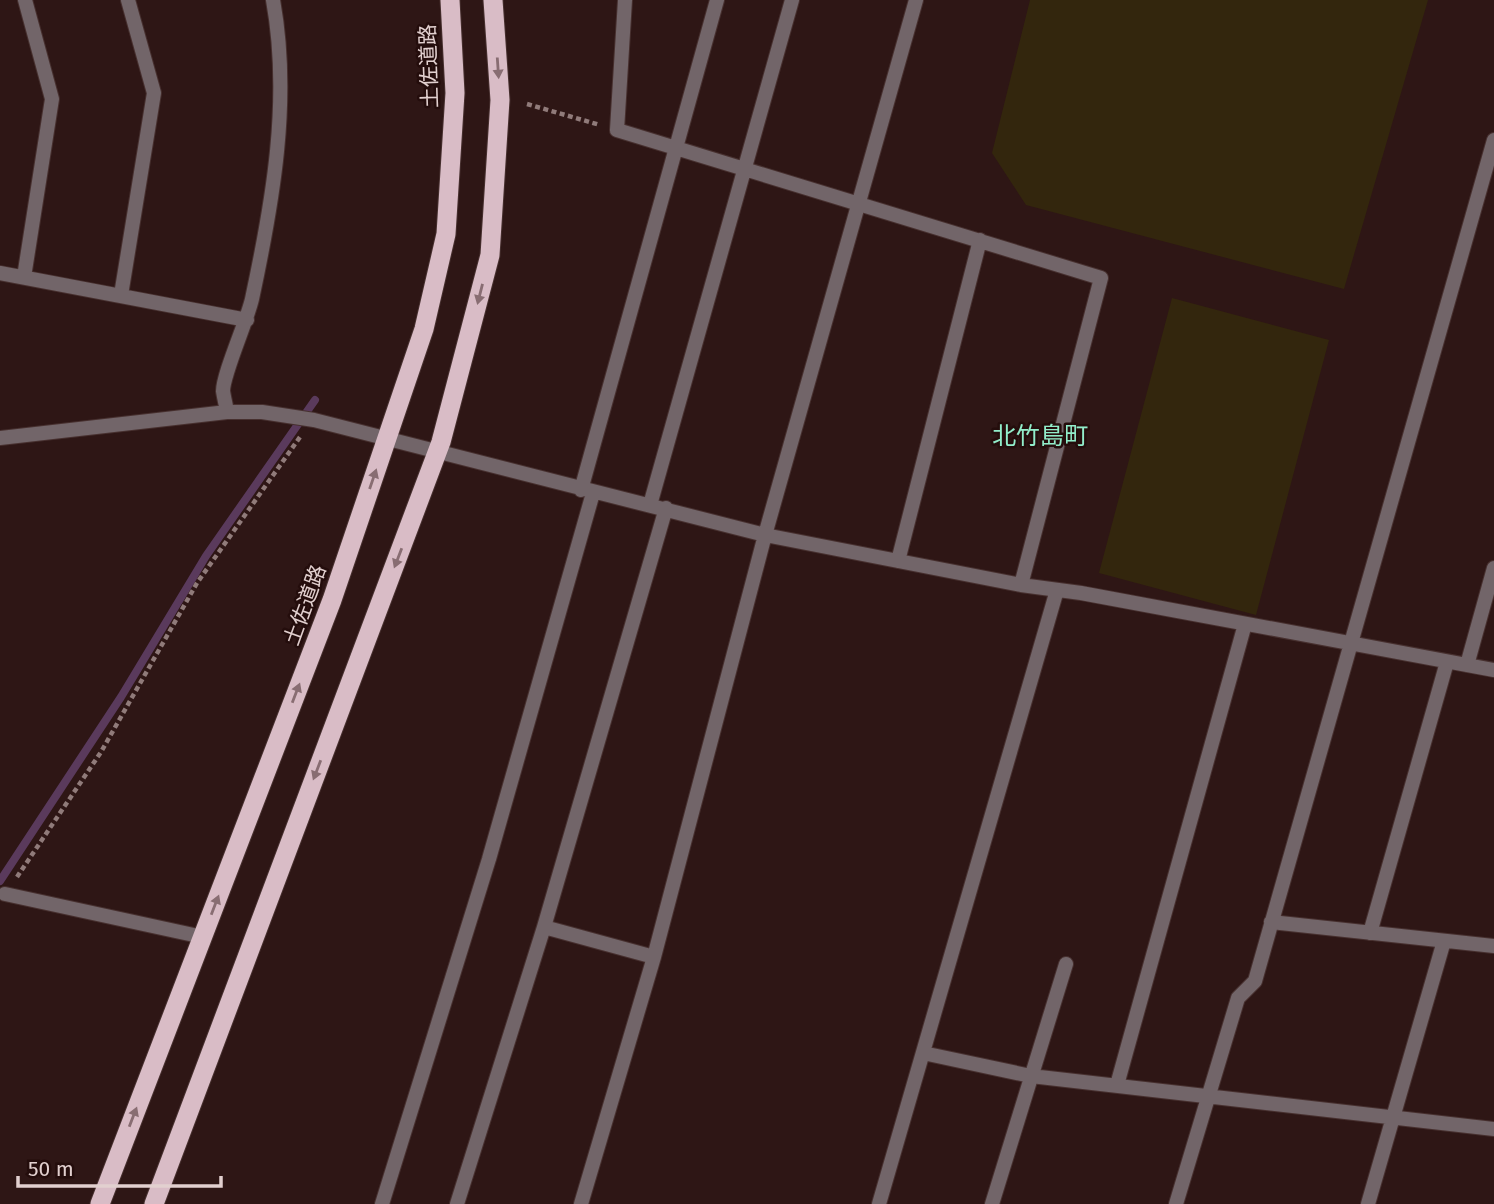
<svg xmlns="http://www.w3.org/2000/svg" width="1494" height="1204" font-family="'Fira Sans','Noto Sans JP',sans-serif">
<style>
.green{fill:#33260d}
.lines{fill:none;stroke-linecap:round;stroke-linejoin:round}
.stream{stroke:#5a3a5c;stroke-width:8}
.minor-casing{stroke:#47302f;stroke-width:16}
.trunk-casing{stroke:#47302f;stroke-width:21}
.path{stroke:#907b7a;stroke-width:4.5;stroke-dasharray:5 3.5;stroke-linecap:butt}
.minor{stroke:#726569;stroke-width:14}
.trunk{stroke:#d9bcc6;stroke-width:19}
.oneway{fill:#886d72}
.labels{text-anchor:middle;stroke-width:5;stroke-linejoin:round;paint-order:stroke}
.street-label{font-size:21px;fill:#e2d0cf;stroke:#240d0c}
.quarter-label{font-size:24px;fill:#92edca;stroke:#240d0c}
</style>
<rect width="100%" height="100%" fill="#2e1615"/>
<path class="green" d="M1030 0H1428L1344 289 1026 205 992 153Z
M1172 298 1329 340 1256 615 1099 573Z"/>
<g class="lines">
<path class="stream" d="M0 881 121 697 206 556 315 400"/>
<defs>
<path id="minor" d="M625 0 617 130 1101 278 1021 585
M0 273 247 320
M24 277 52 99 25 0
M121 295 154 93 128 0
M227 412C226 405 224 398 223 391 223 374 247 321 252 299 273 201 291 99 273 0
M0 438 227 412H262L314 420 765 535 1021 585 1081 593 1494 670
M581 490 717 0
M650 505 792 0
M898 561 980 240
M1467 665 1494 568
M5 894 203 937
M1271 922 1494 946
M544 927 654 957
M1370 933 1447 662
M923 1053 1031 1076 1494 1129
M1117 1085 1245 624
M382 1204 489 859 593 493
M457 1204 544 927 666 508
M581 1204 654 957 765 535 916 0
M879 1204 1057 590
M992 1204 1066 964
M1176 1204 1238 998 1255 981 1494 140
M1368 1204 1444 941"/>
<path id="trunk" d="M100 1204 332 600 424 329 446 234 455 93 450 0
M154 1204 441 442 490 255 500 100 493 0"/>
</defs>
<use href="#minor" class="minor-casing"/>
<use href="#trunk" class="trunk-casing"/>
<path class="path" d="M527 104 600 125
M17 877 101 752 197 583 300 437"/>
<use href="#minor" class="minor"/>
<use href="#trunk" class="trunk"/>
</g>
<defs><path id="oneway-solid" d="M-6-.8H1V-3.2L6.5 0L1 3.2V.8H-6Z" transform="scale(1.75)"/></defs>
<g class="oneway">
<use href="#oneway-solid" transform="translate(498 68) rotate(86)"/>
<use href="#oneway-solid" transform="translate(480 294) rotate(104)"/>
<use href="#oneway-solid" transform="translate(373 479) rotate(-71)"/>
<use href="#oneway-solid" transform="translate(398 558) rotate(111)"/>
<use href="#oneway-solid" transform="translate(296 693) rotate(-69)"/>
<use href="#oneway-solid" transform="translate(317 770) rotate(111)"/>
<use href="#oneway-solid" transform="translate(215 905) rotate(-69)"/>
<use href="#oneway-solid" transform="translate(133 1117) rotate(-69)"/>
</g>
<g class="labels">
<g class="street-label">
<text transform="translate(429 66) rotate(-92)" y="7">土佐道路</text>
<text transform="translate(305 605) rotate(-70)" y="7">土佐道路</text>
</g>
<g class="quarter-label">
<text x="1040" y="444">北竹島町</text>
</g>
</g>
<path d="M18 1176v10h203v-10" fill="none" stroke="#e2d0cf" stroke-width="3.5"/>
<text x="28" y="1176" font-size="21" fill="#e2d0cf" stroke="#240d0c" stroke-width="5" paint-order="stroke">50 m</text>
</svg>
